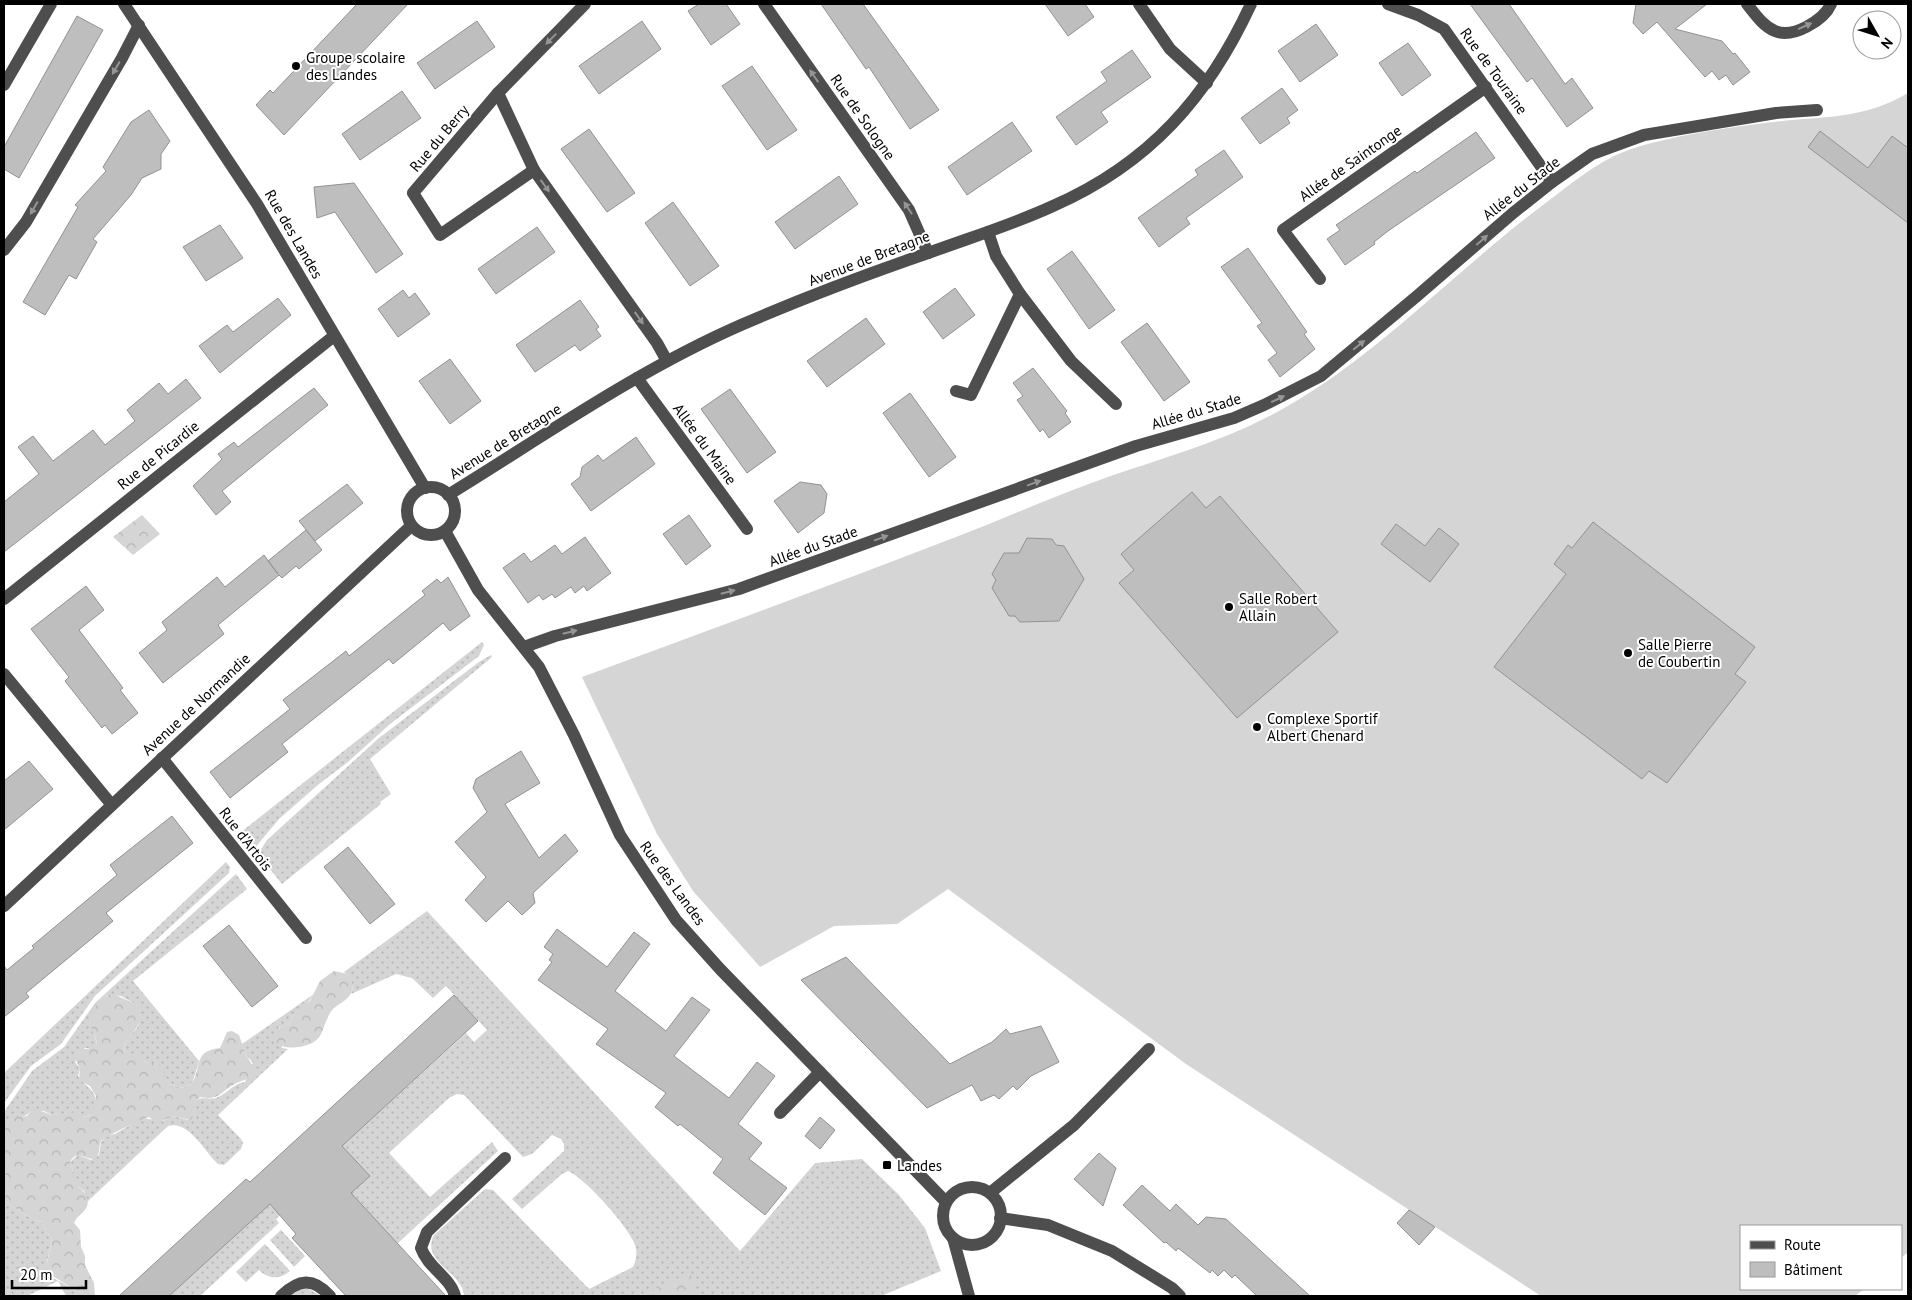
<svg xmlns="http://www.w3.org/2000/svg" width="1912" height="1300" font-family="'PT Sans',sans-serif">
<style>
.grass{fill:url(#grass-dots)}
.forest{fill:url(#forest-crowns)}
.pitch{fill:#d5d5d5}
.building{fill:#bebebe;stroke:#929292}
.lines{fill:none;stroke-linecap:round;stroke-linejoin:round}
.minor{stroke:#4e4e4e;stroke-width:12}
.oneway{fill:#959595}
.poi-dot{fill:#000;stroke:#fff;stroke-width:2}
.labels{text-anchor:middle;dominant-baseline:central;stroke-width:4;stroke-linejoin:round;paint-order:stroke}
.poi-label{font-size:15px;fill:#000;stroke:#fff;text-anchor:start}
.street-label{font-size:15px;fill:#000;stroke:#fff}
</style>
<defs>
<pattern id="grass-dots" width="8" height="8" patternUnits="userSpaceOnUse" patternTransform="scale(1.25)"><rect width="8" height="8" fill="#d5d5d5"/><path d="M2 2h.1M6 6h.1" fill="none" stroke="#b5b5b5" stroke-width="1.8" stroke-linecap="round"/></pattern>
<pattern id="forest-crowns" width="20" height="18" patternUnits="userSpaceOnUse" patternTransform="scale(1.25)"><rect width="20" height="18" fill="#d5d5d5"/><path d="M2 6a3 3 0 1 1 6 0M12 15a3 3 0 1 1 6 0" fill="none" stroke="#b5b5b5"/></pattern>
</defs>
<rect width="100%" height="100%" fill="#fff"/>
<g class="grass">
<path d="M482,642L484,645L479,656L390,724L348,762L319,784L279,819L254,849L241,832Z"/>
<path d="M491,655L492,657L370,759L391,794L380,802L381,804L282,884L258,854L267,840L379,738L479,662Z"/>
<path d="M226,862L230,867L229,873L95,996L61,1044L31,1066L4,1103V1073Z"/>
<path d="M236,874L247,889L133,981L199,1061L192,1084L183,1088L169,1084L163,1077L162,1070C149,1064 138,1058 125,1051L124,1046C133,1025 144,1034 137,1005L121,996L107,995L100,1000L90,1021L97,1044L92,1048H85L75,1062L80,1069L78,1076C89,1091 103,1092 91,1115L83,1117L70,1113L52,1115L44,1111H31C25,1118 12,1120 4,1123V1112L32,1071L64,1047L95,1003Z"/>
<path d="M427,911L740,1251L815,1163L862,1159L899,1195L925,1228L941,1271L881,1296H464C463,1272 420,1262 434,1235L485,1189L493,1190L589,1289L633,1267C636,1261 637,1254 636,1248C633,1231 584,1177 568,1171L562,1174L522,1209L512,1199L564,1151V1144L561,1139L552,1135L532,1154L523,1157L464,1095L457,1094L449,1098L389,1153L430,1197L492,1142L498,1151L397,1244L351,1193L370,1176L342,1146L466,1033L474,1042L487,1030L446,986L433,998L412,978L396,974L351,994L353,988L348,975L344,972Z"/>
<path d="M314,994L304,1008L293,1016L289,1024L278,1028L282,1048L288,1049L218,1115L241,1139L243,1143L241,1149L224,1165L218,1164C204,1151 189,1120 168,1126L87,1202L84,1191L70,1180L73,1170L70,1162L78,1155L91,1160L99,1155L101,1142L107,1135L115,1134L142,1118L163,1121L174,1116L188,1120L194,1112L196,1100C203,1096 209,1100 216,1098C227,1094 232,1084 245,1082L253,1063L246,1055L242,1044Z"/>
<path d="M4,1200L23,1214L43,1223L52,1241L47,1261L50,1276L85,1296H66L58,1281L27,1296H4Z"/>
<path d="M270,1204L280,1215L276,1219L279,1223L200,1296H169Z"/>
<path d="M281,1230L305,1256L294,1267L270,1240Z"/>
<path d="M265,1244L290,1271C280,1280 268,1279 259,1270L246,1282L236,1272Z"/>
<path d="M307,1288L321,1296H290L300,1289Z"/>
</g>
<g class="forest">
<path d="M142,515L160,534L133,555L113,537Z"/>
<path d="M334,971L348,974C351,980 355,987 351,993C348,1000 340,1003 334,1008C326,1016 325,1027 320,1036C312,1049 281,1052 272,1040C274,1028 279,1028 289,1024L293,1016L310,1001L320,981Z"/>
<path d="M113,994L138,1005C146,1026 131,1030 124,1046L125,1051L140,1056L145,1062L159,1064L169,1084L183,1088L192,1084C202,1066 193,1051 220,1048L227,1032L232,1031L239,1035L246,1055L256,1071C249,1081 243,1079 233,1085C220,1093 217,1101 201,1097L196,1100L194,1116L190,1120L174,1116L157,1123L149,1117C143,1118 103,1138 101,1141C98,1148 101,1153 95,1159C85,1160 77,1149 70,1162L73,1170L71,1180C79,1187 95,1198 84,1211C80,1216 77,1216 74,1223L80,1230L81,1247L85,1256V1265L94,1283L95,1296H84L45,1271L52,1241L43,1223L23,1214L4,1200V1123L12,1118L27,1116L31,1111L38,1110L52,1115L76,1112L83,1117L91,1115L96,1096L90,1086L79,1080L80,1069L74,1056L79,1050L91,1048L97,1044C96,1036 90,1028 90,1020C91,1008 101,995 113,994Z"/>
<path d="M690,1273L699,1296H638Z"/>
</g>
<path class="pitch" d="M1908,93V1252L1901,1258V1226H1741V1289H1864L1855,1296H1541L1186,1064L948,889L897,924L834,926L760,967L693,891L657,834L582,677C707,631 832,585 956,537C1000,520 1043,501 1086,485C1153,460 1224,443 1286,407C1381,353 1459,267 1547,202C1568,186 1590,168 1614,156C1652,138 1730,127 1773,122C1822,116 1863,120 1908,93Z"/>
<g class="building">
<path d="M357,4H408L284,135L256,105L270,90L273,93Z"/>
<path d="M699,4H726L740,24L711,45L688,11Z"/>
<path d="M821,4H863L939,110L910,129L869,67L866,69Z"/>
<path d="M1045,4H1085L1094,17L1068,36Z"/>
<path d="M1470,4H1509L1565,84L1572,78L1593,108L1567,127L1532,78L1527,82Z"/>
<path d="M1636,4H1707L1675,29L1722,41L1733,54L1735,53L1750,72L1733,85L1726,75L1719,80L1712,71L1705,77L1657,22L1643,34L1633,23Z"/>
<path d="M77,16L103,30L19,178L4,169V147Z"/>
<path d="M477,21L495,47L435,89L417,63Z"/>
<path d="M642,21L661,49L599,94L579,66Z"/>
<path d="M1316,24L1338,55L1300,82L1278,51Z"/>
<path d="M1408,43L1431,75L1402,96L1379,63Z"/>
<path d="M1132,50L1151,77L1101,112L1108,122L1076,145L1056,117L1107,81L1101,72Z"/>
<path d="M752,66L797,130L767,150L722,86Z"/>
<path d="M1282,88L1298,110L1287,118L1290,123L1260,144L1241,118Z"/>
<path d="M402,91L421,118L360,160L342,134Z"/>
<path d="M149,110L170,141L161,154V169L142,178L131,195L93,239L97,242L76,279L69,275L45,315L23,302L78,207L75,205L106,171L103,167L131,122Z"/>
<path d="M1012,122L1032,151L967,195L948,167Z"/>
<path d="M589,129L635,193L607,212L561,149Z"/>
<path d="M1820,131L1868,168L1892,136L1908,148V223L1808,147Z"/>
<path d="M1476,132L1495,158L1388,231L1374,242L1375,244L1345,265L1327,239L1340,230L1336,225L1415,171L1417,173Z"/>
<path d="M1224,150L1243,177L1186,218L1190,224L1159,247L1138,218L1198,175L1195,170Z"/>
<path d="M839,176L858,204L795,249L775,222Z"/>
<path d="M354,183L403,254L376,273L335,212L317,218L314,187Z"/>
<path d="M673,202L719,266L690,286L645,223Z"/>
<path d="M220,225L243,258L206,281L183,247Z"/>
<path d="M537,227L555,252L496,294L478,269Z"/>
<path d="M1248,248L1307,332L1304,334L1315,349L1280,377L1268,360L1277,353L1257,326L1262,323L1221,267Z"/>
<path d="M1072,251L1115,310L1089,329L1047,269Z"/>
<path d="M955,288L975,315L943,339L923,312Z"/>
<path d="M403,290L409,298L415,293L430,314L398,337L378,309Z"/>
<path d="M278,298L291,315L220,373L199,346L227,325L233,332Z"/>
<path d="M580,300L599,327L596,329L601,336L580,351L575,345L535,372L516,345Z"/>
<path d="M866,318L885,344L827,387L807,361Z"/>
<path d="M1147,323L1190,382L1164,401L1121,342Z"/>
<path d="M450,359L481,401L450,424L419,381Z"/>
<path d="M1033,368L1067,411L1065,413L1071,422L1049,438L1043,429L1040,432L1017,400L1023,396L1013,383Z"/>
<path d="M186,379L201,398L4,552V502L39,474L18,447L33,436L53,461L93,430L105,445L135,421L127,410L159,383L168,394Z"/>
<path d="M314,388L328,405L222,491L231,502L216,515L193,486L222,459L218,454L234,442L238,447Z"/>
<path d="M730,389L776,452L747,473L701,409Z"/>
<path d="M910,393L956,457L929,477L883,413Z"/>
<path d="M636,437L655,464L591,511L571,484L580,477L582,467L598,455L603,461Z"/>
<path d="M800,482L821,485L827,494L824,513L798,533L774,501Z"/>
<path d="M347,484L363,503L315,541L299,521Z"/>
<path d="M1192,492L1206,508L1220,496L1338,632L1237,718L1119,583L1134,570L1121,554Z"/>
<path d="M689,515L711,546L686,565L663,534Z"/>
<path d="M1593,522L1755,647L1735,674L1746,682L1667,783L1649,771L1642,779L1494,667L1566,574L1554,564L1568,545L1572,548Z"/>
<path d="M1396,524L1425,546L1439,528L1459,544L1430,582L1381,544Z"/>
<path d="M306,530L322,550L299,569L296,566L282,578L279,575L218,625L224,634L163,683L139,653L167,630L162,622L217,577L225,587L264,555L278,574L268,561Z"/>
<path d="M585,537L611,573L587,591L584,586L575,593L571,587L555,598L552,594L543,600L539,595L528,603L503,568L524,553L531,562L555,545L562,554Z"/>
<path d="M1027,538L1052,539L1056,545L1064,546L1084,579L1059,621L1020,622L1015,616H1009L992,588L996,580L992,574L1004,553H1019Z"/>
<path d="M448,577L470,616L450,631L443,623L393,664L389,659L282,744L288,752L230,798L210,772L290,709L283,700L346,651L349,656L425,595L422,591L437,579L441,583Z"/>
<path d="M86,586L104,610L79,630L123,688L120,690L138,713L112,734L105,725L102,728L65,681L69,677L31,629Z"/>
<path d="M521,751L540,783L505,804L539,858L565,834L578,851L533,893L535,903L522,915L508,901L486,922L465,900L486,877L455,842L487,812L473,788L476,779Z"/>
<path d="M29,761L53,789L4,830V781Z"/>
<path d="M172,816L193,843L106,913L113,921L26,993L29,997L4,1017V966L7,970L34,948L32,946L117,875L110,865Z"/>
<path d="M348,847L395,904L370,924L324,867Z"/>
<path d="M229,925L278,986L252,1007L203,946Z"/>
<path d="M557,929L607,967L634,932L650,944L615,991L666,1031L692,997L710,1010L674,1056L729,1098L757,1062L775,1076L738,1124L762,1143L749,1159L787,1188L765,1215L713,1173L723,1159L680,1124L678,1126L655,1107L666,1093L596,1044L608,1029L538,980L552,962L549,960L553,954L544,947Z"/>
<path d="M846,957L950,1064L992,1042L1006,1029L1010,1034L1041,1026L1059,1062L1031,1076L1017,1090L1013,1086L999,1099L994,1095L981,1101L972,1085L927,1108L801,980Z"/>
<path d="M454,995L478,1021L342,1146L370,1176L351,1193L446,1296H346L292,1238L296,1234L270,1204L169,1296H119L246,1179L250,1182Z"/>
<path d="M820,1117L835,1130L820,1149L805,1136Z"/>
<path d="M1099,1153L1116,1168L1103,1206L1074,1179Z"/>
<path d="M1142,1185L1170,1211L1176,1204L1198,1225L1206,1217L1226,1219L1310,1296H1257L1235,1275L1232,1278L1224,1270L1218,1276L1212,1270L1210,1273L1178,1248L1176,1251L1166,1242L1164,1243L1123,1205Z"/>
<path d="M1409,1210L1435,1227L1419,1245L1397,1223Z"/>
</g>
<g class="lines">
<g class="minor">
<path d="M124,4L257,204L425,488"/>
<path d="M585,4L498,93L534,170L657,343L667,361"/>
<path d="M764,4L909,210L928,253"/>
<path d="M1139,4L1170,49L1207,83"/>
<path d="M1388,4L1418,15L1444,29L1552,182"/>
<path d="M1747,4C1755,14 1763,26 1775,31C1793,39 1824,20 1831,4"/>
<path d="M4,85L51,4"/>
<path d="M498,93L413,193L440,235L534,170"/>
<path d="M988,232L996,256L1020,294L1071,361L1116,404"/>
<path d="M4,250L26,222L122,58L139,25"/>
<path d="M1320,279L1283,230L1486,87"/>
<path d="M637,378L747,529"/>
<path d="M956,391L971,395L1020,294"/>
<circle cx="431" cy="511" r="24"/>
<path d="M448,495C544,436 638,370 741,325C803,298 867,274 931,252C972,237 1014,224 1053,206C1149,164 1208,97 1251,4"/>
<path d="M445,531L478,590L539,667L574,735L620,835L676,920L720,969L946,1202"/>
<path d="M4,599L334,336"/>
<path d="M524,647L555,636L739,589L1136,446L1234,418L1264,405L1321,376L1417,296L1513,213L1552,182L1592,154L1644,135L1776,113L1817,110"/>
<path d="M4,674L111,804"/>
<path d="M162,758L306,938"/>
<path d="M4,906L411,526"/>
<path d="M780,1113L820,1072"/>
<circle cx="972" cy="1216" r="29"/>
<path d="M990,1193L1074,1125L1149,1049"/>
<path d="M1000,1218L1048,1225L1112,1251L1172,1288L1180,1296"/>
<path d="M953,1238L969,1296"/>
<path d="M281,1296C299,1279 313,1277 330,1296"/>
<path d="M455,1296C451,1278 428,1268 421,1248L427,1232L505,1158"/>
</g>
</g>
<defs><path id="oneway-solid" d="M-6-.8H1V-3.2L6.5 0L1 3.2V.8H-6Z" transform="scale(1.25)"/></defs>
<g class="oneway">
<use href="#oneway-solid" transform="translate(1805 26) rotate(-24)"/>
<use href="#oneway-solid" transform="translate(551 39) rotate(134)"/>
<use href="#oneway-solid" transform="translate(116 68) rotate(120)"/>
<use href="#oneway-solid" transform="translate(814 76) rotate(-125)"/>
<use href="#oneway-solid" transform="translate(545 186) rotate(54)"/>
<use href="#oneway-solid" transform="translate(34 208) rotate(120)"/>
<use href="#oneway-solid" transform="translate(908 208) rotate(-123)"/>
<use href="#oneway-solid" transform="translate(1482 240) rotate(-41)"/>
<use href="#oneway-solid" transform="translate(639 318) rotate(55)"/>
<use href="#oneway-solid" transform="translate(1359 345) rotate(-39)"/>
<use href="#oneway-solid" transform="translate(1278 399) rotate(-25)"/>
<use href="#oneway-solid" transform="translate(1034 483) rotate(-20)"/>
<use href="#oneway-solid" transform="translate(881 538) rotate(-20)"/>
<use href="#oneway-solid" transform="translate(728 592) rotate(-14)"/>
<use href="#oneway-solid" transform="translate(570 632) rotate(-14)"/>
</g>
<g class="poi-dot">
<circle cx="296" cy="66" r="5"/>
<circle cx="1229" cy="607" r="5"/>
<circle cx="1628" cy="653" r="5"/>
<circle cx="1257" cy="727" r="5"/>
<rect x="882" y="1160" width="10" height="10" rx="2.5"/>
</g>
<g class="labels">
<g class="poi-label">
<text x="306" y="57">Groupe scolaire<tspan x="306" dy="17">des Landes</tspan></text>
<text x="1239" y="598">Salle Robert<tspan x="1239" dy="17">Allain</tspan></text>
<text x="1638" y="644">Salle Pierre<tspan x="1638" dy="17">de Coubertin</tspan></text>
<text x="1267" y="718">Complexe Sportif<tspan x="1267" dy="17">Albert Chenard</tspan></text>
<text x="897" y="1165">Landes</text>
</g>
<g class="street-label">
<text transform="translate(1494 71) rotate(54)">Rue de Touraine</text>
<text transform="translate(863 117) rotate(55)">Rue de Sologne</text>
<text transform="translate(439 138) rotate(-50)">Rue du Berry</text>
<text transform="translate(1350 163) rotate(-35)">Allée de Saintonge</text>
<text transform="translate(1521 188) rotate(-38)">Allée du Stade</text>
<text transform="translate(294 234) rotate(60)">Rue des Landes</text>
<text transform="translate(869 258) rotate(-21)">Avenue de Bretagne</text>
<text transform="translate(1196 411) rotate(-17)">Allée du Stade</text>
<text transform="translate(505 441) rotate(-32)">Avenue de Bretagne</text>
<text transform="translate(705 444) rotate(54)">Allée du Maine</text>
<text transform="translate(158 455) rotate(-39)">Rue de Picardie</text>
<text transform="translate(813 546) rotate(-20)">Allée du Stade</text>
<text transform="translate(196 704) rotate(-43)">Avenue de Normandie</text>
<text transform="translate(246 839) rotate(52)">Rue d'Artois</text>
<text transform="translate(673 883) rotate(54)">Rue des Landes</text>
</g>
</g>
<rect width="1912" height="1300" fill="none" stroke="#000000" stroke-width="10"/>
<rect x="1740" y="1225" width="162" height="65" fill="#ffffff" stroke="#999999"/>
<rect x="1750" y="1241" width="25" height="8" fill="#4e4e4e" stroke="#999999"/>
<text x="1784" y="1250" font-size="15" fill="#000000">Route</text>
<rect x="1750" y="1262" width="25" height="15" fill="#bebebe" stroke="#999999"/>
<text x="1784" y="1275" font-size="15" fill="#000000">Bâtiment</text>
<g transform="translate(1877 35) rotate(129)"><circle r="24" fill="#ffffff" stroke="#999999"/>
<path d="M0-4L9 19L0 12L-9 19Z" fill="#000000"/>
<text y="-8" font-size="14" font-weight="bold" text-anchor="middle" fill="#000000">N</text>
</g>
<path d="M12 1280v8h74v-8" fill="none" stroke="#000000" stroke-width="2.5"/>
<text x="20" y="1280" font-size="15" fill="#000000" stroke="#ffffff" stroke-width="4" paint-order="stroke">20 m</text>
</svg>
